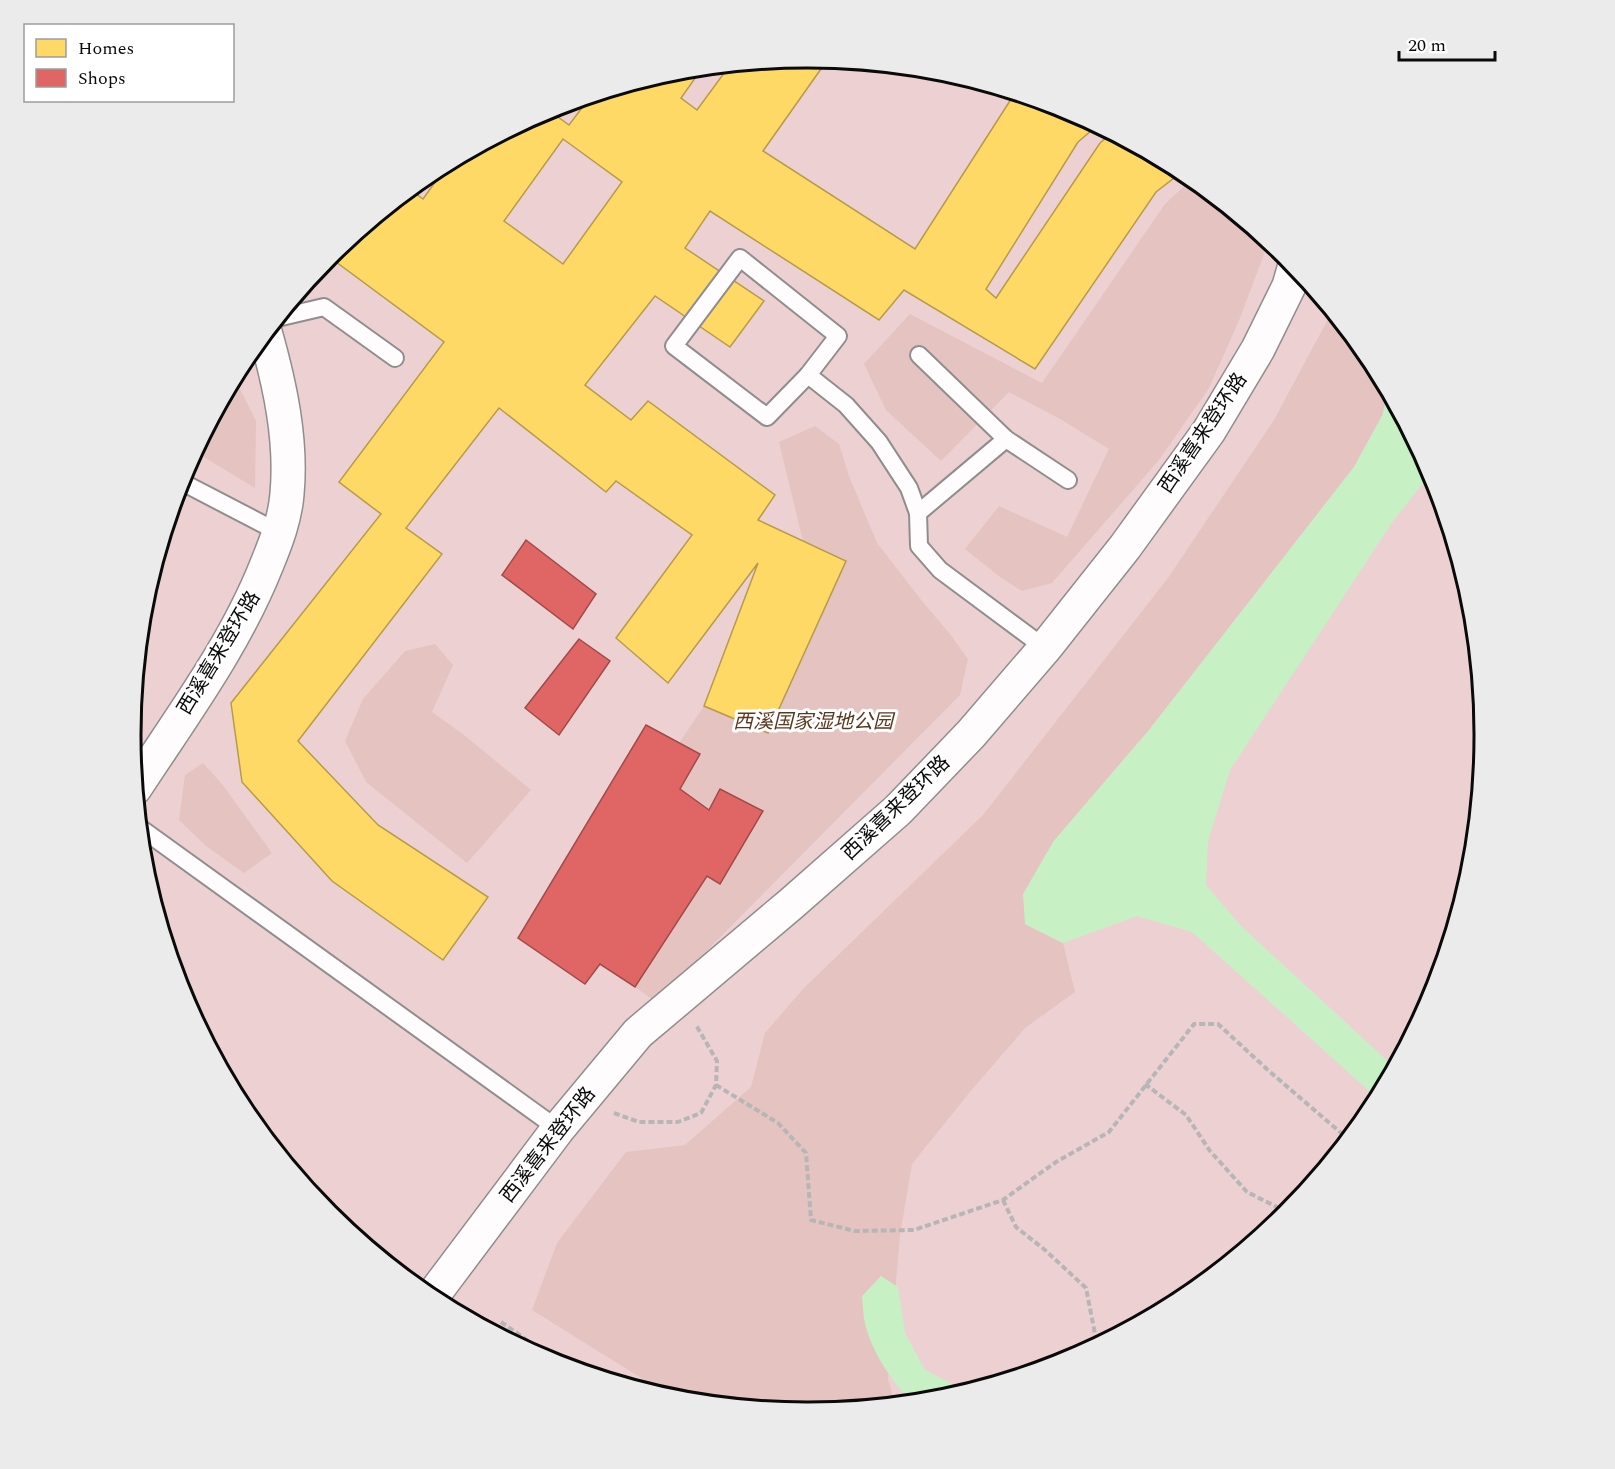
<svg xmlns="http://www.w3.org/2000/svg" width="1615" height="1469" font-family="Spectral,'Noto Sans SC',serif">
<style>
.green{fill:#edd1d2}
.forest{fill:#e4c3c0}
.water{fill:#c7f0c5}
.homes{fill:#ffd966;stroke:#b69b4a;stroke-width:1.5;fill-rule:evenodd}
.shops{fill:#e06666;stroke:#a04a4a;stroke-width:1.5}
.lines{fill:none;stroke-linecap:round;stroke-linejoin:round}
.service-casing{stroke:#918d8f;stroke-width:20}
.minor-casing{stroke:#918d8f;stroke-width:36}
.path{stroke:#b7b5b6;stroke-width:4;stroke-dasharray:6 3;stroke-linecap:butt}
.service{stroke:#fefcfd;stroke-width:16}
.minor{stroke:#fefcfd;stroke-width:33}
.labels{text-anchor:middle;dominant-baseline:central;stroke-width:6;stroke-linejoin:round;paint-order:stroke}
.street-label{font-size:20px;fill:#0a0a0a;stroke:#fff}
.park-label{font-size:20px;font-style:italic;fill:#5c3820;stroke:#fff}
.rim{fill:none;stroke:#0a0a0a;stroke-width:3}
</style>
<rect width="100%" height="100%" fill="#f8eef4"/>
<circle class="green" cx="809" cy="732" r="674"/>
<g class="forest">
<path d="M1193,178L1269,241L1240,318L1209,388L1159,460L1052,583L1022,591L1000,577L965,549L999,506L1067,537L1109,449L1060,419L1009,392L941,461L886,410L864,364L910,314L1042,383L1165,204Z"/>
<path d="M1328,305L1371,358L1387,388L1383,414L1354,467L1149,730L1053,842L1025,924L1063,943L1075,992L1025,1028L969,1093L912,1164L900,1235L888,1379L895,1403L808,1412L675,1399L532,1310L557,1243L626,1152L685,1145L751,1087L765,1033L803,989L983,815L1168,578L1274,420L1327,321Z"/>
<path d="M234,377L256,421L255,488L194,451Z"/>
<path d="M815,426L839,444L849,476L877,543L922,601L950,634L968,659L960,695L656,1002L635,987L707,876L720,884L763,812L709,810L680,789L700,754L679,743L704,706L768,733L846,561L803,541L779,442Z"/>
<path d="M435,644L453,665L432,712L464,735L531,790L467,863L366,782L345,741L363,699L405,651Z"/>
<path d="M203,763L222,784L272,853L244,873L206,846L179,820L185,775Z"/>
</g>
<g class="water">
<path d="M1387,388L1432,472L1393,521L1230,770L1208,841L1206,885L1241,926L1394,1067L1377,1098L1192,932L1137,916L1063,943L1025,924L1023,894L1053,842L1149,730L1354,467L1383,414Z"/>
<path d="M881,1276L898,1287L905,1333L925,1370L964,1390L962,1392L939,1399L912,1402C892,1382 872,1352 865,1324C863,1315 863,1305 862,1296Z"/>
</g>
<path class="homes" d="M808,57L828,59L763,151L915,249L1015,93L1067,109L1098,125L1078,142L986,289L996,298L1100,143L1112,133L1183,171L1156,192L1035,369L904,290L879,320L710,211L685,248L764,301L730,347L655,296L585,385L631,420L648,401L775,495L758,520L846,561L768,733L704,706L758,563L668,683L616,638L692,535L616,481L606,492L499,408L406,528L442,554L298,741L378,825L488,897L443,960L332,881L242,782L231,703L381,514L339,482L444,342L328,256L409,189L423,199L451,160L547,109L569,125L591,96L676,70L703,67L681,98L697,110L730,65ZM563,139L622,182L563,264L504,221Z"/>
<g class="shops">
<path d="M526,540L596,594L573,629L502,575Z"/>
<path d="M579,639L610,661L559,735L525,708Z"/>
<path d="M646,725L700,754L680,789L709,810L720,789L763,811L720,884L707,876L635,987L600,964L585,984L518,938Z"/>
</g>
<g class="lines">
<defs>
<g id="service">
<path d="M740,258L838,336L808,375L767,417L674,346Z"/>
<path d="M277,318L324,307L395,358"/>
<path d="M919,355L1006,439L1068,480"/>
<path d="M808,375L846,405L879,442L909,488L918,513L919,546L940,570L1045,648"/>
<path d="M180,481L280,533"/>
<path d="M918,513L1006,439"/>
<path d="M139,827L558,1129"/>
</g>
<g id="minor">
<path d="M135,788C182,716 235,645 267,564C276,542 285,519 287,494C292,440 280,385 265,332"/>
<path d="M431,1298L558,1129L638,1033L791,904L898,810L971,734L1045,648L1125,547L1209,431L1258,349L1289,286L1295,265"/>
</g>
</defs>
<use href="#service" class="service-casing"/>
<use href="#minor" class="minor-casing"/>
<g class="path">
<path d="M1145,1084L1186,1115L1210,1151L1247,1192L1287,1212"/>
<path d="M716,1085L778,1123L806,1153L811,1220L855,1231L914,1230L1003,1200L1056,1162L1109,1132L1194,1024H1218L1269,1071L1348,1139"/>
<path d="M614,1113L639,1122H678L701,1113L716,1085L717,1061L696,1025"/>
<path d="M1003,1200L1016,1227L1045,1250L1086,1288L1097,1344"/>
<path d="M354,1235L410,1274"/>
<path d="M461,1310L482,1325"/>
<path d="M501,1322L563,1365"/>
</g>
<use href="#service" class="service"/>
<use href="#minor" class="minor"/>
</g>
<g class="labels">
<g class="street-label">
<text transform="translate(1203 433) rotate(-56)">西溪喜来登环路</text>
<text transform="translate(219 653) rotate(-59)">西溪喜来登环路</text>
<text transform="translate(896 808) rotate(-44)">西溪喜来登环路</text>
<text transform="translate(548 1145) rotate(-52)">西溪喜来登环路</text>
</g>
<g class="park-label">
<text x="813" y="722">西溪国家湿地公园</text>
</g>
</g>
<path d="M0 0H1615V1469H0ZM807 68H808A666 666 0 0 1 1474 734V736A666 666 0 0 1 808 1402H807A666 666 0 0 1 141 736V734A666 666 0 0 1 807 68Z" fill="#ebebeb" fill-rule="evenodd"/>
<path class="rim" d="M807 68H808A666 666 0 0 1 1474 734V736A666 666 0 0 1 808 1402H807A666 666 0 0 1 141 736V734A666 666 0 0 1 807 68Z"/>
<rect x="24" y="24" width="210" height="78" fill="#ffffff" stroke="#9d9d9d" stroke-width="1.5"/>
<rect x="36" y="39" width="30" height="18" fill="#ffd966" stroke="#9d9d9d" stroke-width="1.5"/>
<text x="78" y="54" font-size="18" fill="#0a0a0a">Homes</text>
<rect x="36" y="69" width="30" height="18" fill="#e06666" stroke="#9d9d9d" stroke-width="1.5"/>
<text x="78" y="84" font-size="18" fill="#0a0a0a">Shops</text>
<path d="M1399 51v9h96v-9" fill="none" stroke="#0a0a0a" stroke-width="3"/>
<text x="1408" y="51" font-size="18" fill="#0a0a0a" stroke="#ffffff" stroke-width="4.5" paint-order="stroke">20 m</text>
</svg>
